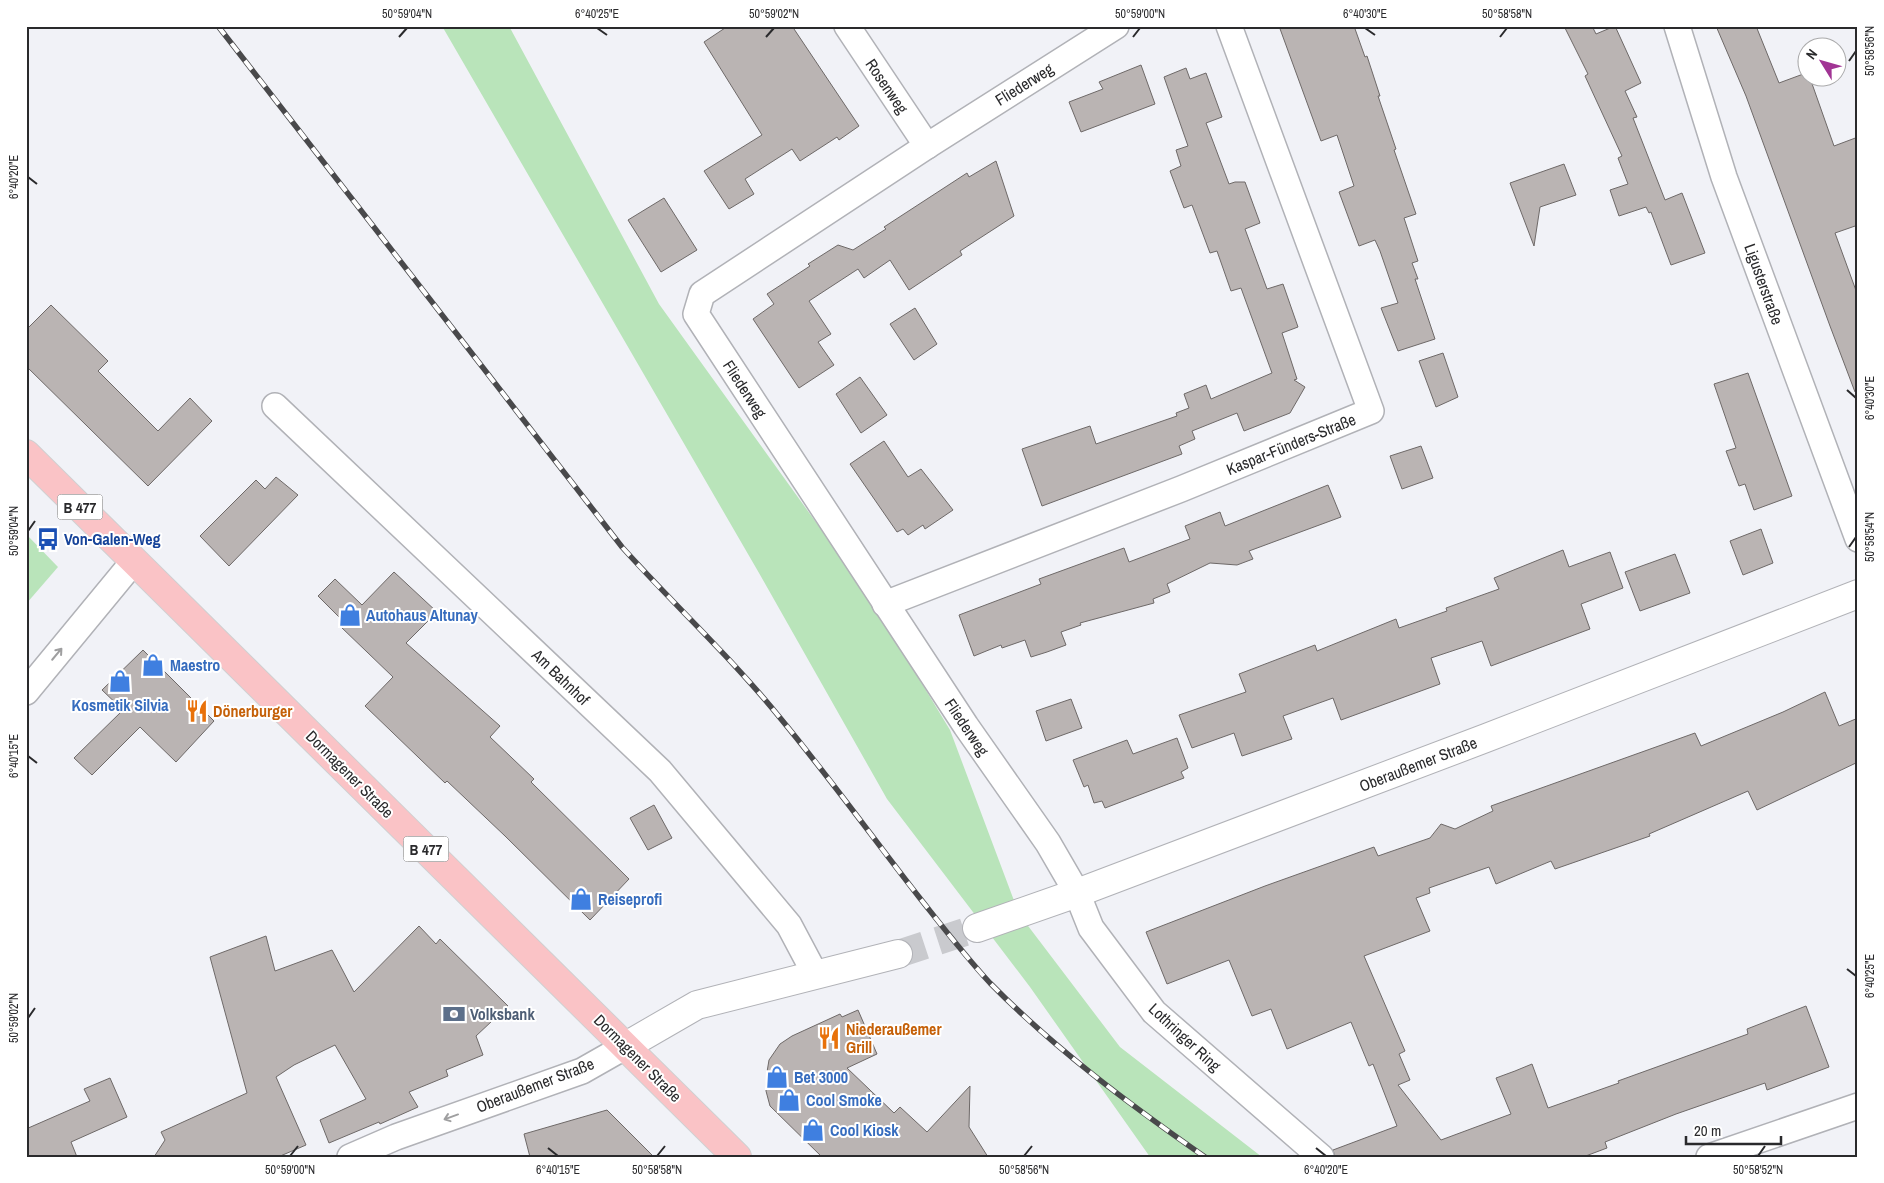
<svg xmlns="http://www.w3.org/2000/svg" width="1884" height="1183" font-family="'Archivo Narrow',sans-serif">
<style>
.green{fill:#b9e4ba}
.building{fill:#bab4b3;stroke:#6e6968}
.lines{fill:none;stroke-linecap:round;stroke-linejoin:round}
.secondary-tunnel{stroke:#c9cace;stroke-width:28;stroke-dasharray:28 14;stroke-linecap:butt}
.street-casing{stroke:#b1b2b7;stroke-width:28}
.secondary-casing{stroke:#b1b2b7;stroke-width:30}
.primary-casing{stroke:#d0d0d1;stroke-width:30}
.street{stroke:#fff;stroke-width:25}
.secondary{stroke:#fff;stroke-width:28}
.primary{stroke:#fac3c6;stroke-width:28}
.rail-casing{stroke:#49494b;stroke-width:5.5}
.rail{stroke:#fff;stroke-width:4;stroke-dasharray:11;stroke-linecap:butt}
.oneway{stroke:#9f9fa0}
.ticks{fill:none;stroke:#2a2a2c;stroke-width:2}
.labels{text-anchor:middle;dominant-baseline:central;stroke-width:4;stroke-linejoin:round;paint-order:stroke}
.shield{fill:#fff;stroke:#6a6a6b;stroke-width:1}
.shield-label{font-size:15px;font-weight:bold;fill:#2a2a2c}
.street-label{font-size:16px;fill:#2a2a2c;stroke:#fff}
.transit-label{font-size:16px;font-weight:bold;fill:#164399;stroke:#fff;text-anchor:start}
.shop-label{font-size:16px;font-weight:bold;fill:#366cbe;stroke:#fff;text-anchor:start}
.food-label{font-size:16px;font-weight:bold;fill:#c56008;stroke:#fff;text-anchor:start}
.service-label{font-size:16px;font-weight:bold;fill:#4e5e75;stroke:#fff;text-anchor:start}
.neatline{fill:none;stroke:#2a2a2c;stroke-width:2}
.ticks-label{font-size:12px;text-anchor:middle;fill:#2a2a2c}
</style>
<rect width="100%" height="100%" fill="#f1f2f7"/>
<g class="green">
<path d="M442,26H509L659,304L869,596L950,730L1019,914L1120,1047L1262,1157H1150L1030,987L887,799L759,573Z"/>
<path d="M26,534L58,567L26,604Z"/>
</g>
<g class="building">
<path d="M728,26H792L859,126L839,140L837,137L800,161L792,149L745,179L754,194L729,209L704,171L762,135L704,42Z"/>
<path d="M1279,26H1354L1365,57L1367,56L1380,96H1378L1396,149L1394,150L1416,214L1404,218L1418,261L1412,263L1418,279H1415L1435,339L1398,351L1381,308L1398,303L1380,251L1375,240L1359,246L1339,192L1354,186L1337,135L1321,141Z"/>
<path d="M1564,26H1592L1596,34L1615,26L1641,83L1625,91L1637,117L1633,118L1665,200L1682,193L1705,253L1671,265L1651,212L1649,213L1646,207L1619,216L1610,190L1628,184L1618,158L1622,156L1585,76L1588,74Z"/>
<path d="M1716,26H1756L1779,83L1806,73V78H1810L1834,146L1858,137V225L1835,233L1858,296V392H1855L1830,326L1746,96Z"/>
<path d="M1141,65L1155,104L1081,132L1069,102L1103,89L1099,82Z"/>
<path d="M1186,68L1190,79L1206,73L1222,117L1206,123L1229,184L1235,182H1245L1260,223L1245,229L1267,289L1283,284L1298,327L1282,333L1297,379L1294,380L1305,387L1290,413L1244,431L1237,413L1192,431L1195,439L1179,446L1182,454L1042,506L1022,449L1090,426L1096,444L1177,416L1176,413L1189,408L1184,394L1206,385L1211,399L1272,373L1241,288L1231,291L1217,251L1210,253L1192,205L1184,208L1170,171L1181,166L1176,150L1188,146L1164,77Z"/>
<path d="M996,161L1014,216L960,251L962,255L909,290L890,260L864,278L858,269L809,301L831,334L818,342L834,365L799,388L753,319L774,304L767,294L810,266L808,264L838,245L853,250L886,229L884,227L967,173L969,177Z"/>
<path d="M1564,164L1576,195L1540,207L1534,246L1510,183Z"/>
<path d="M664,198L697,250L661,272L628,220Z"/>
<path d="M51,305L108,361L98,371L158,431L190,398L212,421L148,486L26,366V330Z"/>
<path d="M915,308L937,344L914,360L890,324Z"/>
<path d="M1443,353L1458,397L1436,407L1419,361Z"/>
<path d="M1748,373L1792,496L1754,510L1745,484L1739,486L1726,451L1736,448L1714,384Z"/>
<path d="M860,377L887,415L861,433L836,394Z"/>
<path d="M884,441L908,477L921,469L953,510L925,529L923,525L908,535L903,529L897,532L850,464Z"/>
<path d="M1421,446L1433,478L1402,489L1390,456Z"/>
<path d="M276,477L298,495L229,566L200,536L256,480L265,489Z"/>
<path d="M1328,485L1341,517L1249,551L1253,559L1237,565L1210,563L1167,584L1170,592L1153,599L1154,603L1080,623L1081,625L1061,632L1066,645L1047,652L1031,657L1025,640L1002,648L1001,645L974,656L959,615L1041,584L1039,579L1124,548L1129,562L1190,539L1185,526L1220,512L1225,526Z"/>
<path d="M1761,529L1773,563L1743,575L1730,541Z"/>
<path d="M1563,550L1569,567L1610,552L1623,588L1581,604L1590,629L1491,666L1482,641L1431,658L1440,684L1341,720L1333,698L1283,716L1292,739L1242,756L1234,733L1192,748L1179,715L1246,692L1239,674L1315,645L1317,651L1396,619L1399,628L1447,611L1446,608L1499,589L1494,578Z"/>
<path d="M1675,554L1690,593L1640,611L1625,572Z"/>
<path d="M394,572L437,612L406,643L500,726L490,737L534,779L531,782L629,879L590,920L505,836L447,781L445,783L365,706L393,677L341,627L345,623L318,596L335,579L362,605Z"/>
<path d="M143,650L214,721L176,762L140,727L92,775L74,758L123,710L102,690Z"/>
<path d="M1825,692L1839,726L1858,718V762L1757,810L1748,791L1649,834L1650,836L1555,869L1551,861L1496,884L1489,867L1429,888L1430,893L1416,898L1430,931L1364,956L1405,1051L1399,1054L1410,1080L1398,1085L1441,1140L1511,1114L1496,1078L1515,1071L1532,1064L1548,1108L1619,1083L1618,1081L1748,1034L1747,1029L1806,1006L1829,1067L1767,1090L1765,1083L1676,1114L1605,1142L1607,1148L1583,1157H1335L1333,1150L1397,1126L1373,1064L1369,1066L1351,1022L1287,1049L1271,1009L1252,1016L1229,960L1167,984L1146,932L1265,886L1374,847L1378,856L1430,838L1441,824L1455,829L1493,811L1491,806L1695,733L1701,746L1783,712Z"/>
<path d="M1071,699L1082,728L1046,741L1036,711Z"/>
<path d="M1177,738L1188,768L1181,772L1184,778L1105,808L1102,801L1094,803L1088,785L1084,787L1073,760L1127,740L1133,754Z"/>
<path d="M654,805L672,838L648,850L630,818Z"/>
<path d="M419,926L436,944L440,939L508,1006L476,1036L483,1055L446,1070L448,1076L409,1092L418,1107L380,1124L379,1122L329,1143L320,1120L366,1099L335,1045L294,1065L276,1077L306,1145L278,1157H154L165,1140L161,1132L247,1093L210,957L266,936L275,971L332,950L354,992Z"/>
<path d="M858,1010L877,1054L847,1068L894,1113L900,1107L927,1132L970,1086L969,1127L988,1157H822L770,1106L766,1091L767,1072L769,1060L780,1044L792,1036L840,1014L842,1017Z"/>
<path d="M110,1078L127,1117L71,1142L77,1157H26V1129L90,1101L84,1089Z"/>
<path d="M607,1110L654,1157H530L524,1134Z"/>
</g>
<g class="lines">
<path class="secondary-tunnel" d="M898,954L977,928"/>
<defs>
<g id="street">
<path d="M847,26L927,146"/>
<path d="M1116,26L927,146L702,294L696,314L966,726L1048,843L1077,893L1091,928L1154,1012L1321,1157"/>
<path d="M1677,26L1724,177L1858,539"/>
<path d="M275,406L660,771L789,925L815,974"/>
<path d="M885,604L1181,489L1371,411L1229,26"/>
<path d="M26,692L134,561"/>
<path d="M350,1157L396,1137L582,1071L626,1046"/>
<path d="M1709,1157L1858,1106"/>
</g>
<g id="secondary">
<path d="M977,928L1077,893L1486,738L1858,594"/>
<path d="M626,1046L697,1005L898,954"/>
</g>
<path id="primary" d="M26,454L737,1157"/>
</defs>
<use href="#street" class="street-casing"/>
<use href="#secondary" class="secondary-casing"/>
<use href="#primary" class="primary-casing"/>
<use href="#street" class="street"/>
<use href="#secondary" class="secondary"/>
<use href="#primary" class="primary"/>
<defs>
<path id="rail" d="M218,26L622,547C674,605 732,658 781,719C829,777 873,838 919,897C942,926 965,956 990,983C1055,1049 1129,1104 1205,1157"/>
</defs>
<use href="#rail" class="rail-casing"/>
<use href="#rail" class="rail"/>
</g>
<defs><path id="oneway-shaft" d="M-6 0H5M1.5-3L5.5 0L1.5 3" fill="none" stroke-width="1.6" stroke-linecap="round" stroke-linejoin="round" transform="scale(1.25)"/></defs>
<g class="oneway">
<use href="#oneway-shaft" transform="translate(57 654) rotate(-50)"/>
<use href="#oneway-shaft" transform="translate(451 1117) rotate(160)"/>
</g>
<path class="ticks" d="M597,28L607,35M1365,28L1375,35M399,37L407,28M766,37L774,28M1133,37L1140,28M1500,37L1507,28M1849,61L1856,51M28,177L37,184M1847,390L1856,398M28,531L35,521M1849,547L1856,537M28,756L37,763M1847,969L1856,976M28,1018L35,1008M548,1148L558,1156M1316,1148L1326,1156M290,1156L298,1146M657,1156L665,1146M1024,1156L1032,1146M1758,1156L1765,1146"/>
<defs>
<symbol id="bus-bare" viewBox="-9 -9 18 18"><path d="M-5-6H5V4H4V6H2V4H-2V6H-4V4H-5ZM-3.5-4V0h7V-4ZM-3.5 1.2v1.5H-2V1.2ZM2 1.2v1.5H3.5V1.2Z" fill="#1a4fb4" stroke="#fff" stroke-width="2.5" paint-order="stroke"/></symbol>
<symbol id="shop-bare" viewBox="-9 -9 18 18"><path d="M-5-2.5h2.3a2.7 3.5 0 0 1 5.4 0H5L5.5 6h-11ZM-1.5-2.5h3a1.5 2.3 0 0 0-3 0Z" fill="#3f7fe0" stroke="#fff" stroke-width="2.5" paint-order="stroke"/></symbol>
<symbol id="restaurant-bare" viewBox="-9 -9 18 18"><path d="M-5-6h1v4h1v-4h1v4h1v-4h1v5L-1.5 .5V6h-2V.5L-5-1ZM5-6V6H3V1.5H1.5Q1.5-4 5-6Z" fill="#e8710a" stroke="#fff" stroke-width="2.5" paint-order="stroke"/></symbol>
<symbol id="bank-bare" viewBox="-9 -9 18 18"><path d="M-6-4H6V4H-6ZM0-2.3a2.3 2.3 0 1 0 0 4.6a2.3 2.3 0 1 0 0-4.6Z" fill="#5c6f8a" stroke="#fff" stroke-width="2.5" paint-order="stroke"/></symbol>
</defs>
<g fill-rule="evenodd">
<use href="#bus-bare" x="32" y="523" width="32" height="32"/>
<use href="#shop-bare" x="334" y="599" width="32" height="32"/>
<use href="#shop-bare" x="137" y="649" width="32" height="32"/>
<use href="#shop-bare" x="104" y="665" width="32" height="32"/>
<use href="#restaurant-bare" x="181" y="695" width="32" height="32"/>
<use href="#shop-bare" x="565" y="883" width="32" height="32"/>
<use href="#bank-bare" x="438" y="998" width="32" height="32"/>
<use href="#restaurant-bare" x="813" y="1022" width="32" height="32"/>
<use href="#shop-bare" x="761" y="1061" width="32" height="32"/>
<use href="#shop-bare" x="773" y="1084" width="32" height="32"/>
<use href="#shop-bare" x="797" y="1114" width="32" height="32"/>
</g>
<g class="labels">
<g class="shield">
<rect x="57.5" y="494.5" width="45" height="25" rx="4"/>
<rect x="403.5" y="836.5" width="45" height="25" rx="4"/>
</g>
<g class="shield-label">
<text x="80" y="507">B 477</text>
<text x="426" y="849">B 477</text>
</g>
<g class="street-label">
<text transform="translate(1024 84) rotate(-32)">Fliederweg</text>
<text transform="translate(887 86) rotate(56)">Rosenweg</text>
<text transform="translate(1764 284) rotate(70)">Ligusterstraße</text>
<text transform="translate(745 389) rotate(57)">Fliederweg</text>
<text transform="translate(1291 444) rotate(-22)">Kaspar-Fünders-Straße</text>
<text transform="translate(561 677) rotate(44)">Am Bahnhof</text>
<text transform="translate(967 727) rotate(56)">Fliederweg</text>
<text transform="translate(1418 764) rotate(-21)">Oberaußemer Straße</text>
<text transform="translate(350 774) rotate(45)">Dormagener Straße</text>
<text transform="translate(1185 1037) rotate(43)">Lothringer Ring</text>
<text transform="translate(638 1058) rotate(45)">Dormagener Straße</text>
<text transform="translate(535 1085) rotate(-21)">Oberaußemer Straße</text>
</g>
<g class="transit-label">
<text x="64" y="539">Von-Galen-Weg</text>
</g>
<g class="shop-label">
<text x="366" y="615">Autohaus Altunay</text>
<text x="170" y="665">Maestro</text>
<text x="120" y="705" text-anchor="middle">Kosmetik Silvia</text>
<text x="598" y="899">Reiseprofi</text>
<text x="794" y="1077">Bet 3000</text>
<text x="806" y="1100">Cool Smoke</text>
<text x="830" y="1130">Cool Kiosk</text>
</g>
<g class="food-label">
<text x="213" y="711">Dönerburger</text>
<text x="846" y="1029">Niederaußemer<tspan x="846" dy="18">Grill</tspan></text>
</g>
<g class="service-label">
<text x="470" y="1014">Volksbank</text>
</g>
</g>
<rect width="1884" height="1183" fill="none" stroke="#ffffff" stroke-width="55"/>
<g transform="translate(1822 62) rotate(307)"><circle r="24" fill="#ffffff" stroke="#aaaaab"/>
<path d="M0-4L9 19L0 12L-9 19Z" fill="#a13494"/>
<text y="-8" font-size="14" font-weight="bold" text-anchor="middle" fill="#2a2a2c">N</text>
</g>
<path d="M1686 1136v8h95v-8" fill="none" stroke="#2a2a2c" stroke-width="2.5"/>
<text x="1694" y="1136" font-size="15" fill="#2a2a2c" stroke="#ffffff" stroke-width="4" paint-order="stroke">20 m</text>
<rect x="28" y="28" width="1828" height="1128" class="neatline"/>
<g class="ticks-label">
<text x="407" y="18">50°59'04"N</text>
<text x="597" y="18">6°40'25"E</text>
<text x="774" y="18">50°59'02"N</text>
<text x="1140" y="18">50°59'00"N</text>
<text x="1365" y="18">6°40'30"E</text>
<text x="1507" y="18">50°58'58"N</text>
<text transform="translate(1870 51) rotate(-90)" y="4">50°58'56"N</text>
<text transform="translate(14 177) rotate(-90)" y="4">6°40'20"E</text>
<text transform="translate(1870 398) rotate(-90)" y="4">6°40'30"E</text>
<text transform="translate(14 531) rotate(-90)" y="4">50°59'04"N</text>
<text transform="translate(1870 537) rotate(-90)" y="4">50°58'54"N</text>
<text transform="translate(14 756) rotate(-90)" y="4">6°40'15"E</text>
<text transform="translate(1870 976) rotate(-90)" y="4">6°40'25"E</text>
<text transform="translate(14 1018) rotate(-90)" y="4">50°59'02"N</text>
<text x="290" y="1174">50°59'00"N</text>
<text x="558" y="1174">6°40'15"E</text>
<text x="657" y="1174">50°58'58"N</text>
<text x="1024" y="1174">50°58'56"N</text>
<text x="1326" y="1174">6°40'20"E</text>
<text x="1758" y="1174">50°58'52"N</text>
</g>
</svg>
